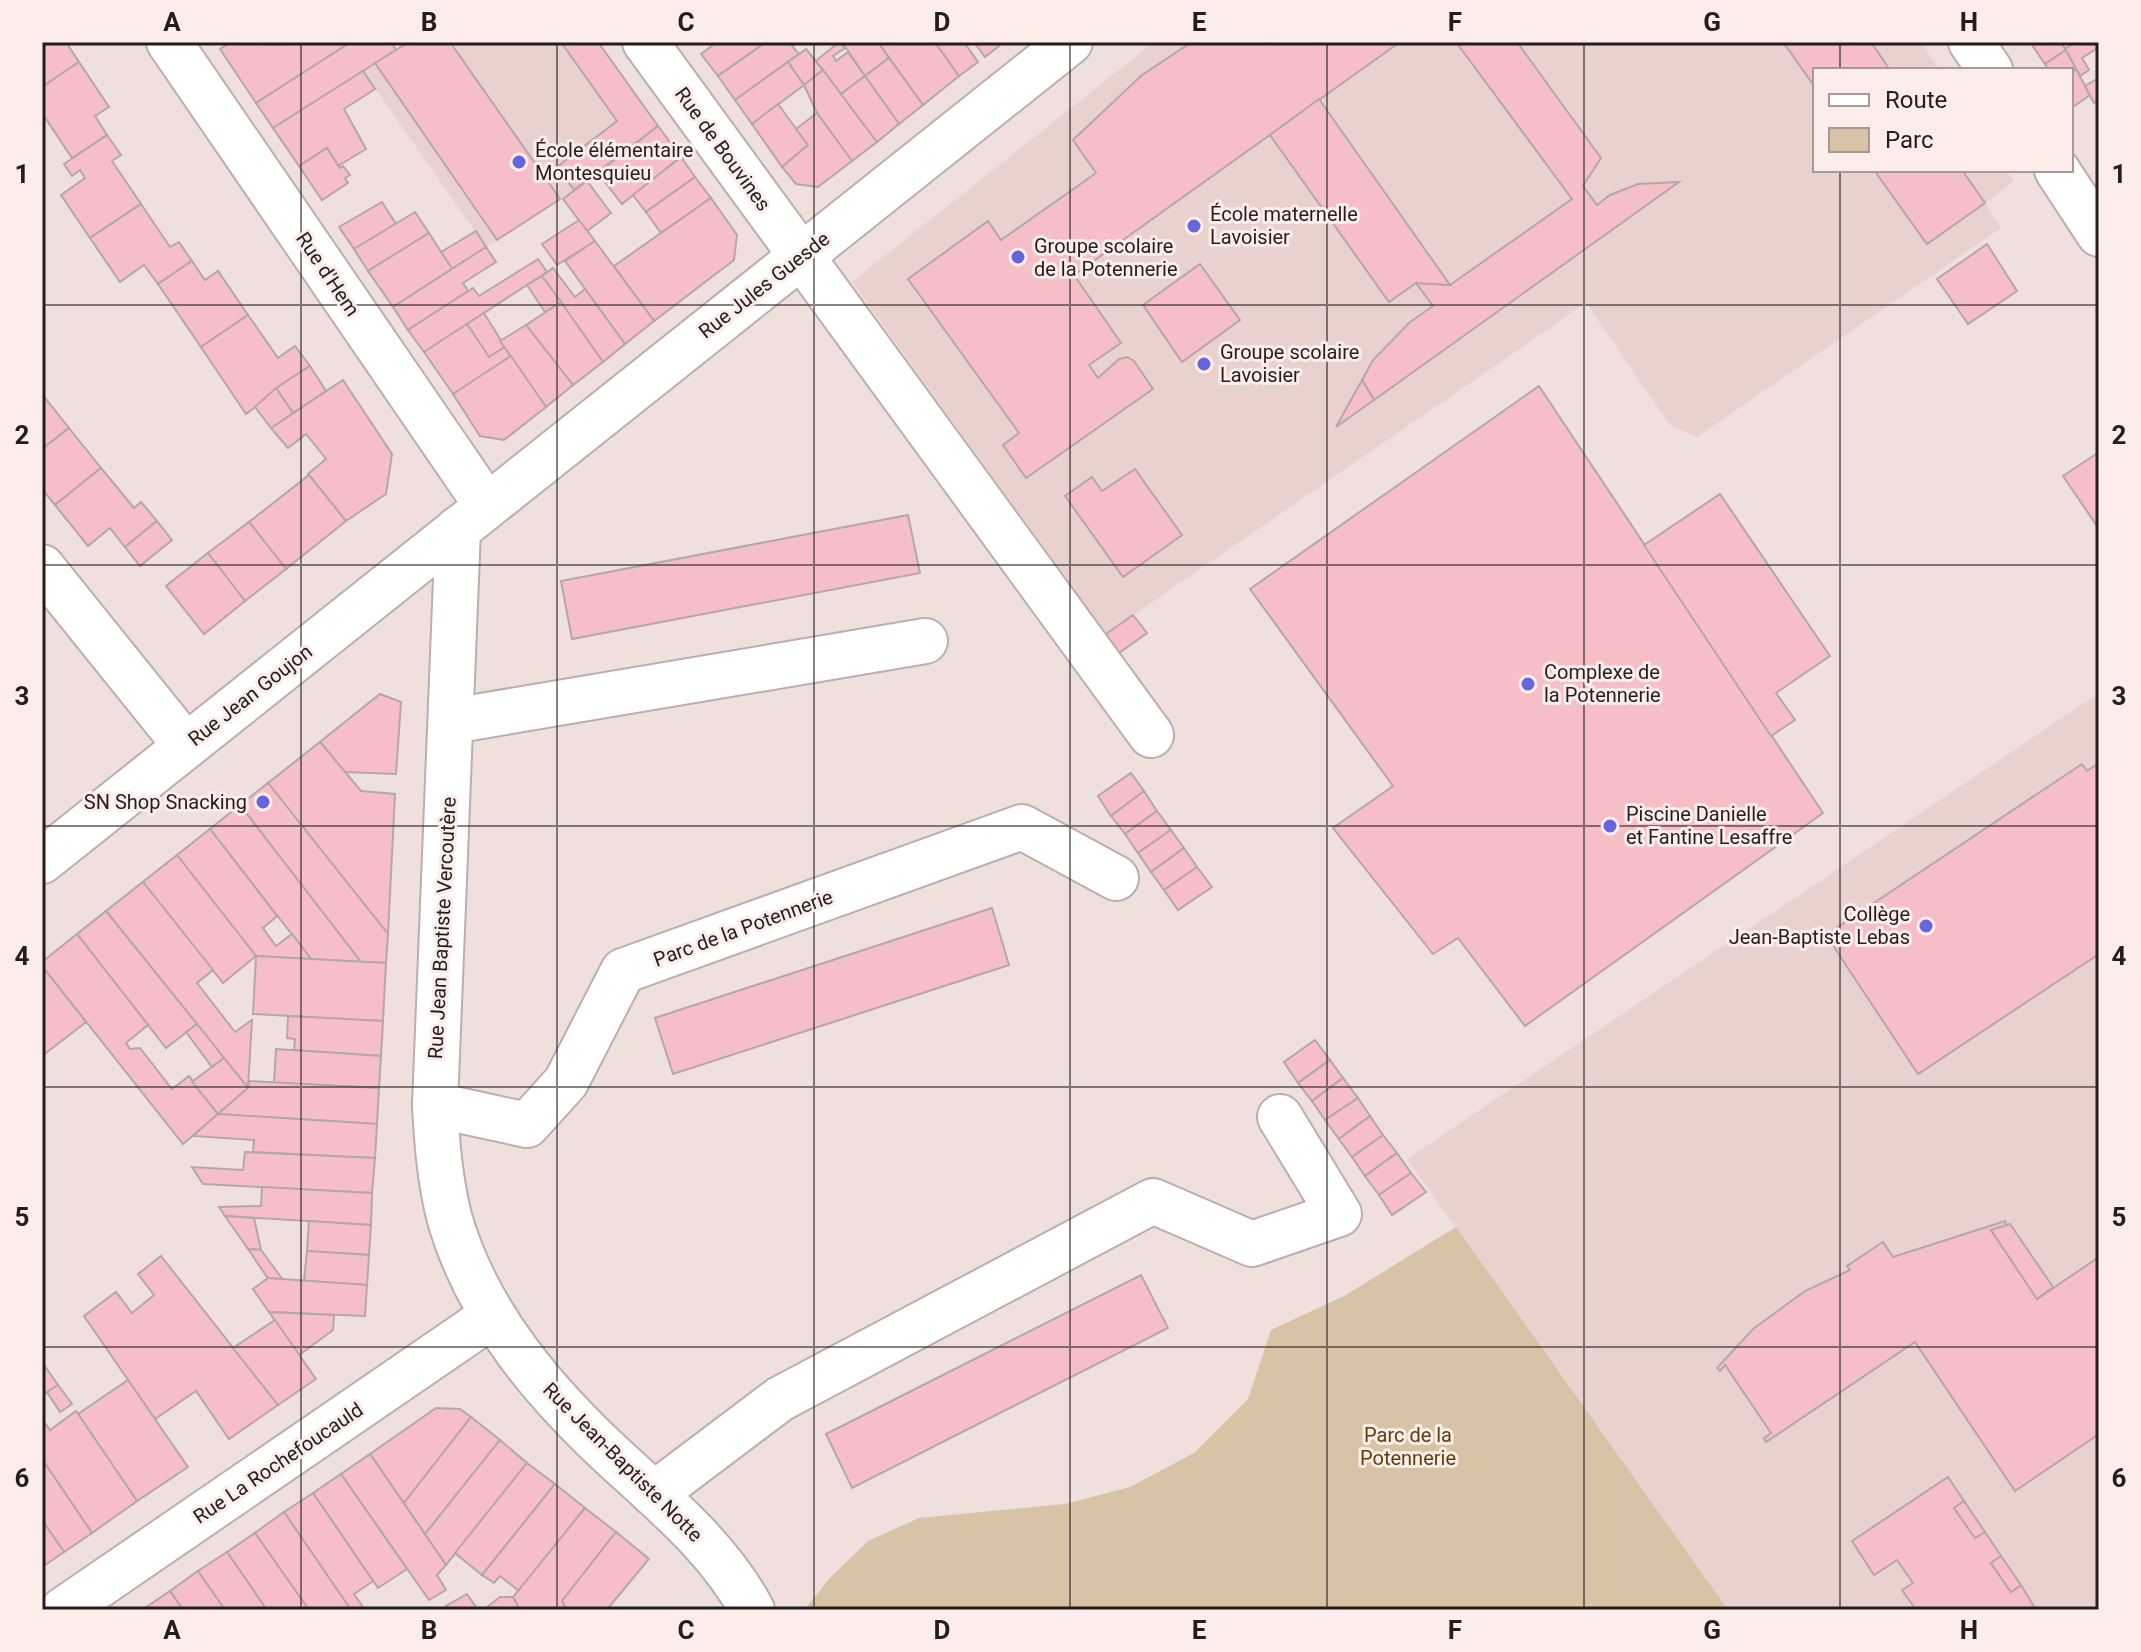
<svg xmlns="http://www.w3.org/2000/svg" width="2141" height="1652" font-family="Roboto,sans-serif">
<style>
.built{fill:#e9d2cd}
.green{fill:#d9c3a6}
.building{fill:#f6bfc7;stroke:#b5a7a9;stroke-width:2}
.lines{fill:none;stroke-linecap:round;stroke-linejoin:round}
.minor-casing{stroke:#bcaeab;stroke-width:48}
.minor{stroke:#fff;stroke-width:44}
.grid{fill:none;stroke:#231e1c;stroke-width:2;stroke-opacity:0.55}
.poi-dot{fill:#6764dd;stroke:#fcedea;stroke-width:3}
.labels{text-anchor:middle;dominant-baseline:central;stroke-width:6;stroke-linejoin:round;paint-order:stroke}
.street-label{font-size:20px;fill:#231e1c;stroke:#fcedea}
.poi-label{font-size:20px;fill:#231e1c;stroke:#fcedea;text-anchor:start}
.park-label{font-size:20px;fill:#5d400e;stroke:#fcedea}
.neatline{fill:none;stroke:#231e1c;stroke-width:3}
.grid-label{font-size:26px;text-anchor:middle;font-weight:bold;fill:#231e1c}
</style>
<rect width="100%" height="100%" fill="#efe0dd"/>
<g class="built">
<path d="M409,42H598L658,126L563,199L486,247L363,71Z"/>
<path d="M1154,42H1921L1939,70H1815V170H2006L2014,181L1985,203L2001,228L1697,437L1670,425L1586,303L1106,634L852,282Z"/>
<path d="M2099,693V1610H1727L1407,1159Z"/>
</g>
<path class="green" d="M1456,1227L1728,1610H804L830,1578L868,1541L919,1518L1065,1504L1130,1487L1194,1453L1248,1399L1271,1330L1344,1296Z"/>
<g class="building">
<path d="M42,42H66L79,62L42,87Z"/>
<path d="M231,42L273,45L351,42L256,103L220,49Z"/>
<path d="M351,42H391L396,50L273,128L256,103Z"/>
<path d="M409,42H450L560,199L497,240L375,63Z"/>
<path d="M561,42H598L658,126L574,190L557,167L617,121Z"/>
<path d="M717,42H766L718,76L701,54Z"/>
<path d="M766,42H798L792,46L799,54L735,100L718,76Z"/>
<path d="M839,42L845,48L833,56L836,61L848,52L865,76L841,94L816,61Z"/>
<path d="M842,42H878L889,58L865,76Z"/>
<path d="M878,42H935L959,76L923,105Z"/>
<path d="M935,42H964L978,62L959,76Z"/>
<path d="M974,42H1004L985,57Z"/>
<path d="M1192,42H1273L1275,45L1279,42H1400L1074,275L1121,343L1089,365L1098,378L1119,359L1127,357L1134,361L1153,389L1026,478L1003,445L1019,433L908,279L988,221L1001,240L1096,173L1073,140L1142,75Z"/>
<path d="M1456,42H1517L1601,158L1583,186L1597,205L1610,195L1638,184L1679,182L1374,400L1362,380L1373,360L1410,322L1433,306L1416,283L1450,285L1572,199Z"/>
<path d="M1783,42H1871L1890,70H1815V87Z"/>
<path d="M2030,42H2061L2066,50L2045,64Z"/>
<path d="M2099,42V47L2082,58L2089,70L2080,76L2065,49L2075,42Z"/>
<path d="M806,49L823,70L804,85L788,62Z"/>
<path d="M2066,50L2076,69L2071,73L2049,70L2045,64Z"/>
<path d="M889,58L923,105L899,124L865,76Z"/>
<path d="M79,62L109,107L95,116L107,135L72,158L42,113V87Z"/>
<path d="M788,62L804,85L752,124L735,100Z"/>
<path d="M2076,69L2090,95L2073,107L2071,73Z"/>
<path d="M823,70L877,142L852,161L817,113L804,85Z"/>
<path d="M363,71L375,89L344,109L366,149L338,166L327,148L299,166L273,128Z"/>
<path d="M865,76L899,124L877,142L841,94Z"/>
<path d="M2095,80L2099,81V100L2094,103L2085,86Z"/>
<path d="M1319,99L1450,285L1416,283L1389,302L1270,135Z"/>
<path d="M778,104L808,145L782,167L752,124Z"/>
<path d="M817,113L852,161L818,187L796,184L782,167L808,145L796,129Z"/>
<path d="M658,126L681,157L622,204L598,173Z"/>
<path d="M107,135L121,155L112,161L141,204L90,238L61,195L85,178L80,170L72,176L64,164Z"/>
<path d="M327,148L340,168L343,166L350,175L345,178L348,183L322,200L299,166Z"/>
<path d="M681,157L695,177L646,212L633,195Z"/>
<path d="M1874,170H1962L1985,203L1927,244Z"/>
<path d="M695,177L711,198L661,233L646,212Z"/>
<path d="M587,181L611,213L587,231L563,199Z"/>
<path d="M711,198L737,235L734,260L654,321L614,266Z"/>
<path d="M382,202L396,224L354,249L339,227Z"/>
<path d="M141,204L170,247L179,242L192,261L158,284L144,265L120,282L90,238Z"/>
<path d="M415,212L429,233L368,271L354,249Z"/>
<path d="M579,220L595,241L557,265L542,244Z"/>
<path d="M476,231L486,247L452,269L441,252Z"/>
<path d="M429,233L452,269L393,307L368,271Z"/>
<path d="M595,241L654,321L625,344L565,261Z"/>
<path d="M1987,244L2017,291L1968,324L1937,279Z"/>
<path d="M486,247L496,262L463,283L468,291L408,330L393,307Z"/>
<path d="M538,259L547,272L424,352L408,330L473,288L479,296Z"/>
<path d="M192,261L205,280L218,271L248,315L201,347L158,284Z"/>
<path d="M1200,264L1240,320L1182,362L1143,305Z"/>
<path d="M553,268L575,297L585,289L625,344L603,362L542,276Z"/>
<path d="M542,276L561,302L545,312L527,285Z"/>
<path d="M561,302L603,362L573,385L526,325Z"/>
<path d="M484,313L505,347L489,357L467,324Z"/>
<path d="M248,315L278,358L295,346L310,366L246,414L201,347Z"/>
<path d="M467,324L489,357L505,347L511,356L453,394L424,352Z"/>
<path d="M526,325L573,385L546,407L500,341Z"/>
<path d="M511,356L546,407L504,440L480,436L453,394Z"/>
<path d="M310,366L326,391L293,413L276,388Z"/>
<path d="M343,380L392,454L386,494L346,521L308,474L326,459L306,434L288,448L271,428Z"/>
<path d="M1362,380L1374,400L1336,427Z"/>
<path d="M1539,386L1823,813L1525,1026L1458,938L1433,954L1333,828L1393,786L1250,589Z"/>
<path d="M276,388L293,413L271,428L255,407Z"/>
<path d="M42,394L69,428L42,449Z"/>
<path d="M69,428L101,468L55,505L42,489V449Z"/>
<path d="M2099,452V529L2063,476Z"/>
<path d="M101,468L134,508L141,502L157,521L125,547L110,528L88,546L55,505Z"/>
<path d="M1135,469L1182,535L1123,577L1065,496L1092,477L1102,491Z"/>
<path d="M309,475L346,521L286,569L249,522Z"/>
<path d="M1720,494L1830,656L1776,693L1795,720L1771,736L1644,545Z"/>
<path d="M908,515L920,573L572,639L561,581Z"/>
<path d="M157,521L172,540L140,566L125,547Z"/>
<path d="M249,522L286,569L245,601L208,553Z"/>
<path d="M208,553L245,601L204,634L166,586Z"/>
<path d="M1133,615L1147,633L1119,653L1106,634Z"/>
<path d="M380,694L401,702L396,774L345,772L320,742Z"/>
<path d="M320,742L361,791L395,794L388,934L268,783Z"/>
<path d="M2099,763V954L1918,1074L1826,935L2082,764L2087,771Z"/>
<path d="M1131,773L1144,791L1111,816L1098,796Z"/>
<path d="M268,783L388,934L386,963L361,962L240,805Z"/>
<path d="M1144,791L1157,811L1125,834L1111,816Z"/>
<path d="M240,805L361,962L311,959L210,829Z"/>
<path d="M1157,811L1171,830L1138,853L1125,834Z"/>
<path d="M210,829L277,916L263,928L276,946L292,934L311,959L256,956L177,855Z"/>
<path d="M1171,830L1184,848L1151,872L1138,853Z"/>
<path d="M1184,848L1197,867L1164,890L1151,872Z"/>
<path d="M177,855L256,956L223,983L143,882Z"/>
<path d="M1197,867L1212,887L1178,910L1164,890Z"/>
<path d="M143,882L213,970L197,983L235,1032L252,1020L248,1088L106,911Z"/>
<path d="M992,908L1009,965L673,1074L655,1018Z"/>
<path d="M106,911L197,1024L166,1048L77,934Z"/>
<path d="M77,934L148,1025L126,1043L130,1049L140,1048L172,1089L189,1076L218,1114L183,1144L42,966V962Z"/>
<path d="M256,956L386,963L383,1021L253,1014Z"/>
<path d="M42,966L86,1022L42,1056Z"/>
<path d="M288,1016L383,1021L381,1056L294,1050L295,1039L287,1038Z"/>
<path d="M197,1024L224,1058L212,1067L186,1032Z"/>
<path d="M1315,1040L1330,1060L1298,1083L1284,1062Z"/>
<path d="M276,1049L381,1056L379,1088L274,1083Z"/>
<path d="M224,1058L248,1088L218,1114L192,1082Z"/>
<path d="M1330,1060L1343,1078L1312,1101L1298,1083Z"/>
<path d="M1343,1078L1358,1098L1325,1120L1312,1101Z"/>
<path d="M249,1081L379,1088L377,1124L218,1114L248,1088Z"/>
<path d="M1358,1098L1370,1116L1339,1139L1325,1120Z"/>
<path d="M218,1114L377,1124L375,1158L253,1152L254,1140L193,1136Z"/>
<path d="M1370,1116L1383,1135L1352,1157L1339,1139Z"/>
<path d="M1383,1135L1397,1153L1365,1176L1352,1157Z"/>
<path d="M245,1152L375,1158L372,1193L203,1184L192,1167L243,1170Z"/>
<path d="M1397,1153L1411,1173L1379,1195L1365,1176Z"/>
<path d="M1411,1173L1426,1192L1392,1215L1379,1195Z"/>
<path d="M262,1187L372,1193L371,1225L225,1216L219,1207L261,1206Z"/>
<path d="M225,1216L254,1218L261,1250L248,1249Z"/>
<path d="M309,1221L371,1225L369,1255L307,1251Z"/>
<path d="M2005,1221L2006,1226L1991,1230L2037,1299L2099,1257V1434L2015,1491L1915,1342L1766,1442L1764,1438L1771,1433L1725,1365L1720,1371L1717,1368L1753,1329L1805,1291L1850,1270L1847,1266L1883,1242L1893,1257Z"/>
<path d="M2010,1224L2053,1287L2037,1299L1991,1230Z"/>
<path d="M248,1249L261,1250L283,1280H269Z"/>
<path d="M307,1251L369,1255L367,1285L304,1281Z"/>
<path d="M161,1256L278,1405L229,1439L196,1391L155,1419L84,1316L116,1292L132,1313L154,1295L138,1274Z"/>
<path d="M1141,1275L1168,1328L852,1488L826,1434Z"/>
<path d="M268,1278L367,1285L365,1316L269,1312L253,1289Z"/>
<path d="M269,1312L334,1315L333,1330L299,1355Z"/>
<path d="M275,1320L316,1379L278,1405L233,1348Z"/>
<path d="M42,1362L58,1385L42,1396Z"/>
<path d="M128,1380L188,1467L137,1501L78,1414Z"/>
<path d="M58,1385L72,1404L60,1412L47,1392Z"/>
<path d="M436,1408L460,1409L471,1417L404,1503L370,1454Z"/>
<path d="M76,1411L137,1501L92,1533L42,1459V1419L50,1430Z"/>
<path d="M471,1417L500,1440L425,1534L404,1503Z"/>
<path d="M500,1440L527,1463L446,1565L425,1534Z"/>
<path d="M370,1454L446,1565L437,1575L446,1590L429,1600L341,1474Z"/>
<path d="M42,1459L92,1533L64,1552L42,1520Z"/>
<path d="M527,1463L555,1484L482,1575L455,1553Z"/>
<path d="M341,1474L407,1569L378,1588L313,1493Z"/>
<path d="M1948,1477L1964,1501L1954,1508L1975,1538L1985,1532L2001,1556L1991,1563L2011,1592L2021,1585L2036,1610H1916L1902,1590L1913,1583L1897,1560L1874,1575L1852,1541Z"/>
<path d="M555,1484L585,1508L519,1591L500,1576L494,1583L482,1575Z"/>
<path d="M313,1493L373,1581L354,1594L365,1610H351L284,1512Z"/>
<path d="M1964,1501L1985,1532L1975,1538L1954,1508Z"/>
<path d="M585,1508L616,1532L562,1601L567,1610H520L513,1597Z"/>
<path d="M284,1512L351,1610H309L255,1533Z"/>
<path d="M42,1520L64,1552L42,1567Z"/>
<path d="M616,1532L649,1559L609,1607L614,1610H567L562,1601Z"/>
<path d="M255,1533L309,1610H267L227,1552Z"/>
<path d="M227,1552L267,1610H225L198,1571Z"/>
<path d="M2001,1556L2021,1585L2011,1592L1991,1563Z"/>
<path d="M198,1571L225,1610H183L170,1591Z"/>
<path d="M170,1591L183,1610H142Z"/>
<path d="M467,1594L478,1610H448L446,1606Z"/>
<path d="M500,1597H513L520,1610H483Z"/>
</g>
<g class="lines">
<defs>
<g id="minor">
<path d="M169,42L487,506"/>
<path d="M645,42L1151,735"/>
<path d="M1971,42L1990,70"/>
<path d="M2057,170L2099,234"/>
<path d="M458,529L435,1105C437,1144 440,1182 450,1220C478,1316 546,1395 618,1461C667,1506 720,1550 752,1610"/>
<path d="M42,567L186,746"/>
<path d="M452,721L925,641"/>
<path d="M42,861L1070,42"/>
<path d="M435,1105L527,1125L566,1082L623,971L1022,827L1116,878"/>
<path d="M654,1494L780,1399L1153,1201L1252,1244L1339,1214L1280,1117"/>
<path d="M63,1610L492,1316"/>
</g>
</defs>
<use href="#minor" class="minor-casing"/>
<use href="#minor" class="minor"/>
</g>
<path class="grid" d="M301,42V1610M557,42V1610M814,42V1610M1070,42V1610M1327,42V1610M1584,42V1610M1840,42V70M1840,170V1610M42,305H2099M42,565H2099M42,826H2099M42,1087H2099M42,1347H2099"/>
<g class="poi-dot">
<circle cx="519" cy="162" r="8"/>
<circle cx="1194" cy="226" r="8"/>
<circle cx="1018" cy="257" r="8"/>
<circle cx="1204" cy="364" r="8"/>
<circle cx="1528" cy="684" r="8"/>
<circle cx="263" cy="802" r="8"/>
<circle cx="1610" cy="826" r="8"/>
<circle cx="1926" cy="926" r="8"/>
</g>
<g class="labels">
<g class="street-label">
<text transform="translate(723 149) rotate(54)">Rue de Bouvines</text>
<text transform="translate(328 274) rotate(56)">Rue d'Hem</text>
<text transform="translate(764 285) rotate(-38)">Rue Jules Guesde</text>
<text transform="translate(250 695) rotate(-38)">Rue Jean Goujon</text>
<text transform="translate(442 928) rotate(-87)">Rue Jean Baptiste Vercoutère</text>
<text transform="translate(743 928) rotate(-20)">Parc de la Potennerie</text>
<text transform="translate(623 1462) rotate(45)">Rue Jean-Baptiste Notte</text>
<text transform="translate(278 1463) rotate(-34)">Rue La Rochefoucauld</text>
</g>
<g class="poi-label">
<text x="535" y="150">École élémentaire<tspan x="535" dy="23">Montesquieu</tspan></text>
<text x="1210" y="214">École maternelle<tspan x="1210" dy="23">Lavoisier</tspan></text>
<text x="1034" y="246">Groupe scolaire<tspan x="1034" dy="23">de la Potennerie</tspan></text>
<text x="1220" y="352">Groupe scolaire<tspan x="1220" dy="23">Lavoisier</tspan></text>
<text x="1544" y="672">Complexe de<tspan x="1544" dy="23">la Potennerie</tspan></text>
<text x="247" y="802" text-anchor="end">SN Shop Snacking</text>
<text x="1626" y="814">Piscine Danielle<tspan x="1626" dy="23">et Fantine Lesaffre</tspan></text>
<text x="1910" y="914" text-anchor="end">Collège<tspan x="1910" dy="23">Jean-Baptiste Lebas</tspan></text>
</g>
<g class="park-label">
<text x="1408" y="1435">Parc de la<tspan x="1408" dy="23">Potennerie</tspan></text>
</g>
</g>
<rect width="2141" height="1652" fill="none" stroke="#fcedea" stroke-width="88"/>
<rect x="1813" y="68" width="260" height="104" fill="#fcedea" stroke="#a59a98" stroke-width="2"/>
<rect x="1829" y="94" width="40" height="12" fill="#ffffff" stroke="#a59a98" stroke-width="2"/>
<text x="1885" y="108" font-size="24" fill="#231e1c">Route</text>
<rect x="1829" y="128" width="40" height="24" fill="#d9c3a6" stroke="#a59a98" stroke-width="2"/>
<text x="1885" y="148" font-size="24" fill="#231e1c">Parc</text>
<rect x="44" y="44" width="2053" height="1564" class="neatline"/>
<g class="grid-label">
<text x="172" y="31">A</text>
<text x="429" y="31">B</text>
<text x="686" y="31">C</text>
<text x="942" y="31">D</text>
<text x="1199" y="31">E</text>
<text x="1455" y="31">F</text>
<text x="1712" y="31">G</text>
<text x="1969" y="31">H</text>
<text x="22" y="183">1</text>
<text x="2119" y="183">1</text>
<text x="22" y="444">2</text>
<text x="2119" y="444">2</text>
<text x="22" y="705">3</text>
<text x="2119" y="705">3</text>
<text x="22" y="965">4</text>
<text x="2119" y="965">4</text>
<text x="22" y="1226">5</text>
<text x="2119" y="1226">5</text>
<text x="22" y="1487">6</text>
<text x="2119" y="1487">6</text>
<text x="172" y="1639">A</text>
<text x="429" y="1639">B</text>
<text x="686" y="1639">C</text>
<text x="942" y="1639">D</text>
<text x="1199" y="1639">E</text>
<text x="1455" y="1639">F</text>
<text x="1712" y="1639">G</text>
<text x="1969" y="1639">H</text>
</g>
</svg>
